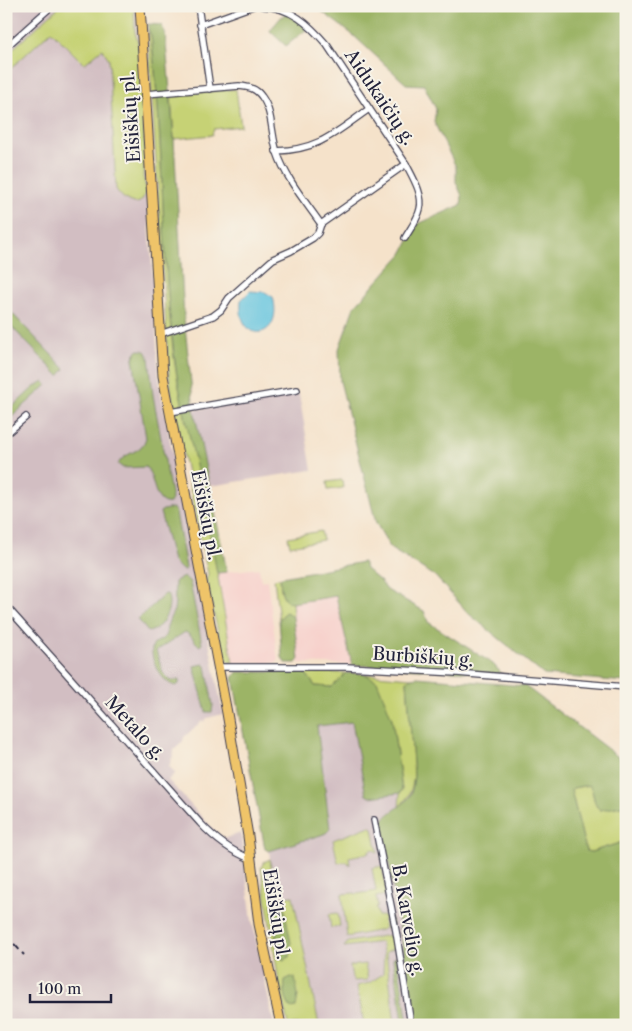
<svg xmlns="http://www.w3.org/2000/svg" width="632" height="1031" font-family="'Libre Caslon Text',serif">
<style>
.built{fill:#f7d0cb}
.industrial{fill:#d2bec2}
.green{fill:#c6d274;stroke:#747a58}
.forest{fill:#9cb466;stroke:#5f6b50}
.water{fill:#5fc2de;stroke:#40728c}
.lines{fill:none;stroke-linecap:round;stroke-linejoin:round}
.minor-casing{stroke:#423f50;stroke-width:8}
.primary-casing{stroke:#423f50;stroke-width:11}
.minor{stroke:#fff;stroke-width:5.5}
.primary{stroke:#efc469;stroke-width:9}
.rail{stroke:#22223b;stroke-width:2;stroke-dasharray:8 4;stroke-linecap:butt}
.labels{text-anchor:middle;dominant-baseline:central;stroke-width:4;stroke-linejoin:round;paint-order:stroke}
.street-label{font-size:18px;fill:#22223b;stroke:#f7f3e8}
</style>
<rect width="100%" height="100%" fill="#f7f3e8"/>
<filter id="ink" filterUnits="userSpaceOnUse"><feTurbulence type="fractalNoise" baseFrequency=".02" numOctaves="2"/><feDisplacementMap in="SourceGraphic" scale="10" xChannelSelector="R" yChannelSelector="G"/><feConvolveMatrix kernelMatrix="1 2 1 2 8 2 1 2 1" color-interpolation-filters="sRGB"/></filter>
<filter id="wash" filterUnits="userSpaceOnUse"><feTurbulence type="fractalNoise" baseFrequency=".0096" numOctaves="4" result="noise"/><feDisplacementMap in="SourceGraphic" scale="20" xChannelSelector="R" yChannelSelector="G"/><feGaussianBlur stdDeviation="1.12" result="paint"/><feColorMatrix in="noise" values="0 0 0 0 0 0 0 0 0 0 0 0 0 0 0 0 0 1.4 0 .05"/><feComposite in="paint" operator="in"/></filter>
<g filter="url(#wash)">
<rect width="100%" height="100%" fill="#f5e2ca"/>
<g class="built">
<path d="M259,568L261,581L267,580L278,661L277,663H233L217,573Z"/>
<path d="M336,596L352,665L299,663L292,603Z"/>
</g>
<g class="industrial">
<path d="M6,6H136L158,367L161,394L223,714L207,718L204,722L203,720L184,737L183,741L174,750V753L169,766L175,773L168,780L222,839L241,833L252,921L274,1025H6Z"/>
<path d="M299,394L312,470L210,486L194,410Z"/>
<path d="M352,722L366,795L370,797L400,793L399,807L388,814L382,822L416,1025H319L293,897L275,898L269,851L321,835L326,833L330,829L317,726Z"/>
</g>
<g class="green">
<path d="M60,6H134L135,32L138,42L146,157L144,174H143C143,181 147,185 145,193C141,212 122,200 116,189L109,59L102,49L84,64L51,31L6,73V55Z"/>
<path d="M148,30L151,35C164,140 161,246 173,351C178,390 188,428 197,466C211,531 221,597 233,663L229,662L224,658L206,580L208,574L174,410L169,375Z"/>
<path d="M236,89L241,126L214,129L212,135L174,139L171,95Z"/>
<path d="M342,480L343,488L328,490L327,482Z"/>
<path d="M321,531L323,540L290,546L288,537Z"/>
<path d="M282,577C278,585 282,601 292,603L293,618L288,613H285L279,620L274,579Z"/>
<path d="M302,672L346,673L332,687L315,686L307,675Z"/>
<path d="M365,674L411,678L407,682L414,776C412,790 409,797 399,807L400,793L402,790L392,719Z"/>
<path d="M589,785C595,792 592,804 600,810L626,805V841L591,852L586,851L571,790L573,788Z"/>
<path d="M370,826L373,828L378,853L373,849L369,851V853L349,857L350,865L347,862L338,863L333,840Z"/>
<path d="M270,859L275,898L272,905L278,955L287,926L284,902L282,897L293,896L319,1025H288L279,983L261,867L264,862Z"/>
<path d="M382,866L387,895L376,897L378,906L376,907L378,916H390L392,926L387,930L386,919L383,920L385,928L382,930L347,937L342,894L355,893L356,894L376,891L372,868Z"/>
<path d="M338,913L340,926L331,928L329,914Z"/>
<path d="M390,935L393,938L395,948L386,952L395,1025H364L357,986L369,983L383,974L384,955L381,942L344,947L348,942Z"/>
<path d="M365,964L368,980L354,981L352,978L350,966Z"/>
</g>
<g class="forest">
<path d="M312,6H626V682L544,675L469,614L435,576L391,549L376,523L340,381L339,349L354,307L402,254L418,224L461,205L462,196L456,182V167L434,122L436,109L424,85L406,84L353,35L316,7Z"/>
<path d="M287,14L296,18L307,29L286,46L270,31L271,29L282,16Z"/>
<path d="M148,24L161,25L165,32L174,139L184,318L194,410L227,572L217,573C210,537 204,501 196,465C188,428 178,391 174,353C160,247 165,141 151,35L148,30Z"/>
<path d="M6,307L65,369L59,376L6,321Z"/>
<path d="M139,350C145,350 147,352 149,357L153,395L172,499L170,503C153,506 155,476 146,467L123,468L118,464C125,451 142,454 146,438L133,359L135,353Z"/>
<path d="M44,381L47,385L6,422V413L33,388Z"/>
<path d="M173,508L176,513L186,568L185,570H182L173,561L160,512L163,510Z"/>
<path d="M363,562L366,569L381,582L387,590L424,611L428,622L493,664L502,674L352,665L336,596L292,603C282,602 281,589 280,580L282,577Z"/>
<path d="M184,577L190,582L202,644L200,646C194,642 193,636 185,632L156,651L163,673L171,681L179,680V684L176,686C163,684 151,662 152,649C153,641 161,642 165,636C167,633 166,628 168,624C169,619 172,615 174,610C176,601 174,591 175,582L177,580Z"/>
<path d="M165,594H167C174,607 162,630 148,632L138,619Z"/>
<path d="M285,612L288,613L293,618L299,659L296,663H285L282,657L279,620Z"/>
<path d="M204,664L206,666L213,705L212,712H206L194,666Z"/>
<path d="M237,672H302L307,675L315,686L332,687L346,673L365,674L377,681L392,719L402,790L400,793L370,797L366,795L352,722L317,726L330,829L326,833L321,835L269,851L265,849L233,678Z"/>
<path d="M417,677L525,686L626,763V805L600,810C592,804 595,792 589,785L573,788L571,790L586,851L591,852L626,841V1025H416L382,821C390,810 406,806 411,793C413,788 413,782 414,776L407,681L411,678Z"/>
<path d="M282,897L291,943L290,957L283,960L279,955L272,905L275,898Z"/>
<path d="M397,955V956L408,1024L403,1021L393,959Z"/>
<path d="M291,977L295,978L298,995L296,1007L291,1008C285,1001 284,989 285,980Z"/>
</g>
<path class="water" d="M250,291L265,292L273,297C285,341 236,346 241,300Z"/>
</g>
<g filter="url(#ink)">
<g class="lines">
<defs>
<g id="minor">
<path d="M198,6L210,89"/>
<path d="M262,6C291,7 309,24 327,45L406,164C412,176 424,195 420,209C418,219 410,229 405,238"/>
<path d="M200,25L253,6"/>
<path d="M6,47L52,6"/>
<path d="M146,94L239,86C249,87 256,88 262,97C273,112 271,135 277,152C286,179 305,201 321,224L406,164"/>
<path d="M276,151C319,150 336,132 369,109"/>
<path d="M160,334L213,316L221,310L229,298L273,259L291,251L313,238L318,233L321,224"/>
<path d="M170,412L297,390"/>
<path d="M6,434L26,417"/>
<path d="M6,606L200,823C215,839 230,851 251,859"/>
<path d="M219,667H347L457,673L626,687"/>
<path d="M374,820L396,931L411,1025"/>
</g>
<path id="primary" d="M140,6L163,376L227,713L248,836L259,924L281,1025"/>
</defs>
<use href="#minor" class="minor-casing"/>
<use href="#primary" class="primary-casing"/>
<use href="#minor" class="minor"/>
<use href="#primary" class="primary"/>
<path class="rail" d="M6,935L24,955"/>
</g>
</g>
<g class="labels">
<g class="street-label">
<text transform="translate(380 97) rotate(56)">Aidukaičių g.</text>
<text transform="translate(131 117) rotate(-94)">Eišiškių pl.</text>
<text transform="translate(206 515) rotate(79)">Eišiškių pl.</text>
<text transform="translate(423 657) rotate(4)">Burbiškių g.</text>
<text transform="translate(135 728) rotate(48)">Metalo g.</text>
<text transform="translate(276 914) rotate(81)">Eišiškių pl.</text>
<text transform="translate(408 920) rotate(80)">B. Karvelio g.</text>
</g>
</g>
<rect width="632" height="1031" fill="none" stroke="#f7f3e8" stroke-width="25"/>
<path d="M30 994v8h81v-8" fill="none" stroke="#22223b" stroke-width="2.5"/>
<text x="38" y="994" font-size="15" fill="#22223b" stroke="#f7f3e8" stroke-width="4" paint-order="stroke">100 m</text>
</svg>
